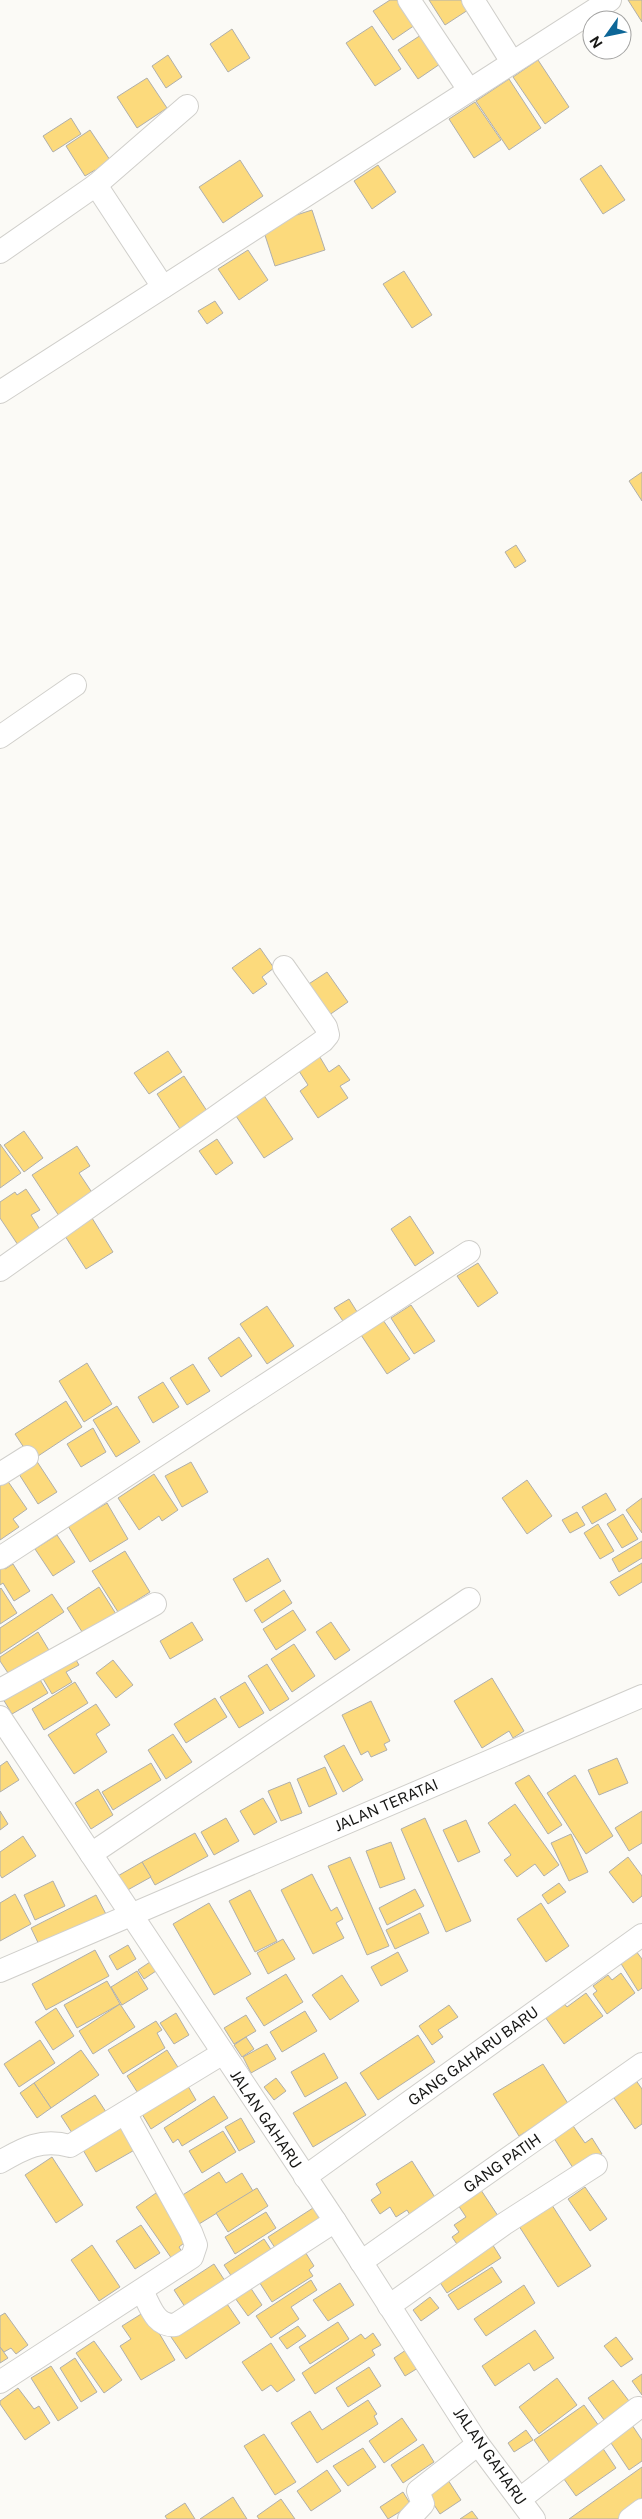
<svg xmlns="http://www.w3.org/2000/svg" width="642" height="2519" font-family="'Public Sans',sans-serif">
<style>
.building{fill:#fcda7c;stroke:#b0afab}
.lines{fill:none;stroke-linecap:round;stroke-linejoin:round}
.street-casing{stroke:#d0cfcb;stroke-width:24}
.street{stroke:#fff;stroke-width:22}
.labels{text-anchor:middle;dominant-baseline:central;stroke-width:4.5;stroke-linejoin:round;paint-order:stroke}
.street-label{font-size:15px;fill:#171715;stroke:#fff}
</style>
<rect width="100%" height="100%" fill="#fbfaf6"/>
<g class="building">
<path d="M390,0H399L415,25L393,40L373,11Z"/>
<path d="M429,0H461L468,10L445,25Z"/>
<path d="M628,0H642V22Z"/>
<path d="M610,9L618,20H596Z"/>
<path d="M372,26L401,69L375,86L346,43Z"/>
<path d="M232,29L250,58L228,72L210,44Z"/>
<path d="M421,35L440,64L418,79L398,50Z"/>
<path d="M168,55L182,77L166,88L152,66Z"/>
<path d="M538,60L569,107L545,124L513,77Z"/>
<path d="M147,78L167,108L137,128L117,97Z"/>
<path d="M509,79L541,128L509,150L476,101Z"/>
<path d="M475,102L501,140L474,158L449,119Z"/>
<path d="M71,118L81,134L53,152L43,136Z"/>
<path d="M90,130L110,160L99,176L95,170L85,176L66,146Z"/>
<path d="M240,160L263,196L223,223L199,187Z"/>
<path d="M378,165L396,192L372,209L354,181Z"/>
<path d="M601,165L625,200L603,214L580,179Z"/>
<path d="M312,210L325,250L275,266L262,226Z"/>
<path d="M248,250L268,280L239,300L218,269Z"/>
<path d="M404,271L432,315L412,328L383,284Z"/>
<path d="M215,301L223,313L207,324L198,311Z"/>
<path d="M642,472V501L629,481Z"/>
<path d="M516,545L526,561L515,568L505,552Z"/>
<path d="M260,948L274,968L262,977L267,984L253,994L232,968Z"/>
<path d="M327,972L348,1002L322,1020L301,989Z"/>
<path d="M168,1051L182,1072L149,1094L134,1073Z"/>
<path d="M318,1054L329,1072L339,1065L350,1080L340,1086L348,1098L318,1118L300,1091L308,1085L297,1068Z"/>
<path d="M184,1076L209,1114L182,1132L157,1094Z"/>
<path d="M263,1094L293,1139L264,1158L234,1113Z"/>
<path d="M24,1131L43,1158L24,1172L4,1145Z"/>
<path d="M217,1139L233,1163L216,1175L199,1151Z"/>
<path d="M0,1144L21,1173L0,1188Z"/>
<path d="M77,1146L90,1166L79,1173L95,1197L61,1219L32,1175Z"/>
<path d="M26,1189L40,1210L31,1215L41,1231L18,1245L0,1218V1202L15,1192L17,1195Z"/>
<path d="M410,1216L434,1253L415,1266L391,1229Z"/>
<path d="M92,1218L113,1252L86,1269L65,1236Z"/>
<path d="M478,1263L498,1293L478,1307L457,1276Z"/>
<path d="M349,1299L359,1315L345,1324L334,1308Z"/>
<path d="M411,1305L435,1341L414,1354L391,1318Z"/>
<path d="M267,1306L294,1346L267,1364L240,1324Z"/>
<path d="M383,1320L410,1359L387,1374L361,1335Z"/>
<path d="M239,1337L252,1356L221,1377L208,1358Z"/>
<path d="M87,1363L112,1404L84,1422L59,1381Z"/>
<path d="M193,1364L210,1391L187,1405L170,1378Z"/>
<path d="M163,1382L179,1407L153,1423L138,1397Z"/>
<path d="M66,1401L82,1427L32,1460L15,1434Z"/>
<path d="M117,1406L140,1442L116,1457L93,1420Z"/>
<path d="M93,1428L106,1452L81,1467L67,1444Z"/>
<path d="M36,1460L57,1492L38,1504L17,1471Z"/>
<path d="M191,1462L208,1492L182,1507L165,1476Z"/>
<path d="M154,1474L178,1510L162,1521L159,1516L139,1530L118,1498Z"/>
<path d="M7,1480L27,1509L13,1519L19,1527L0,1540V1484Z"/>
<path d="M527,1480L552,1516L527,1534L502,1498Z"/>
<path d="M606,1493L616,1510L592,1524L582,1507Z"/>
<path d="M642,1498V1533L626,1510Z"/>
<path d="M107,1503L128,1539L90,1562L68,1526Z"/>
<path d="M577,1512L585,1525L570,1533L562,1520Z"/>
<path d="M623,1514L638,1539L622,1548L607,1524Z"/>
<path d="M598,1524L614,1551L600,1559L584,1533Z"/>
<path d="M57,1535L75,1562L53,1576L35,1549Z"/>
<path d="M642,1541V1558L619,1572L612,1559Z"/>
<path d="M125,1551L150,1592L118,1612L92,1571Z"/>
<path d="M268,1558L281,1581L246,1602L233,1579Z"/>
<path d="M0,1562L5,1569L13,1564L30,1591L14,1601L3,1583L0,1585Z"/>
<path d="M642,1563V1582L619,1596L610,1582Z"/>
<path d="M99,1587L116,1614L84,1635L67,1608Z"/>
<path d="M1,1588L17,1613L0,1624V1589Z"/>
<path d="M284,1590L292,1603L262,1623L254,1610Z"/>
<path d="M52,1594L64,1612L0,1654V1628Z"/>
<path d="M293,1610L306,1630L276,1650L263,1629Z"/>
<path d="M192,1622L203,1640L170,1659L160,1641Z"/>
<path d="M331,1622L350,1650L335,1660L316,1632Z"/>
<path d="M38,1632L53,1657L14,1682L0,1661V1657Z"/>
<path d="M294,1644L315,1676L292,1692L271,1659Z"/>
<path d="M72,1653L79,1665L66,1672L72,1682L52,1694L39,1672Z"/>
<path d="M113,1660L133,1685L116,1698L96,1673Z"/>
<path d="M267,1664L289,1699L270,1711L248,1676Z"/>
<path d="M36,1673L48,1693L12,1714L0,1694Z"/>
<path d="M492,1678L524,1731L513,1738L509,1731L482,1748L454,1701Z"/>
<path d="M75,1682L88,1703L44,1730L32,1709Z"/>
<path d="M245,1682L264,1713L239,1728L220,1697Z"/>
<path d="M215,1698L227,1717L186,1743L174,1724Z"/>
<path d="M371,1701L390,1741L384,1744L387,1750L371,1757L368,1751L361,1755L342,1715Z"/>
<path d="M96,1704L110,1725L96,1734L107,1752L74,1774L48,1735Z"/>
<path d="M173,1734L192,1762L166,1779L148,1750Z"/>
<path d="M344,1745L363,1780L343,1792L324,1756Z"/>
<path d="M617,1758L628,1783L599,1795L588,1770Z"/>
<path d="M7,1761L19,1780L0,1792V1766Z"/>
<path d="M151,1763L161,1780L113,1810L102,1792Z"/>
<path d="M325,1767L337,1794L309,1807L297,1779Z"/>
<path d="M529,1775L562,1825L548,1834L515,1783Z"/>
<path d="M575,1775L613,1836L586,1854L547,1793Z"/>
<path d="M290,1782L302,1813L281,1821L268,1791Z"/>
<path d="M98,1789L113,1815L91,1829L75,1803Z"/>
<path d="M263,1798L277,1822L254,1835L240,1811Z"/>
<path d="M515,1804L559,1865L544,1876L535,1864L517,1877L504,1860L511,1855L488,1823Z"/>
<path d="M0,1811L8,1824L0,1830Z"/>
<path d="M642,1811V1843L629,1851L615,1828Z"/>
<path d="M226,1818L239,1841L214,1855L201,1832Z"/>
<path d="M425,1818L471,1921L446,1932L401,1829Z"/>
<path d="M466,1820L480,1852L458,1862L443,1830Z"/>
<path d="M195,1833L208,1856L155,1885L142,1862Z"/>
<path d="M571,1834L588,1872L569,1881L551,1843Z"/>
<path d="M23,1836L36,1856L2,1878L0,1875V1852Z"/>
<path d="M391,1842L405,1879L380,1888L366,1851Z"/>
<path d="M350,1857L389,1946L367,1955L328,1866Z"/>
<path d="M628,1857L642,1876V1896L633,1903L609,1872Z"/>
<path d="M142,1862L151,1877L124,1892L116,1877Z"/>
<path d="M312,1874L331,1911L337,1907L343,1919L336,1923L344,1938L313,1954L281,1890Z"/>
<path d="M53,1881L65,1906L35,1920L24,1895Z"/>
<path d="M559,1883L566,1892L548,1904L542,1895Z"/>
<path d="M415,1889L424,1906L387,1925L379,1908Z"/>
<path d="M250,1890L277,1941L255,1952L229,1901Z"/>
<path d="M15,1894L31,1924L0,1941V1903Z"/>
<path d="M96,1895L108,1918L42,1951L31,1928Z"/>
<path d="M209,1903L251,1974L214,1995L173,1924Z"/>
<path d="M541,1903L569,1946L546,1962L517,1919Z"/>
<path d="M420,1913L429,1933L395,1949L386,1930Z"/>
<path d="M283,1939L295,1959L268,1974L257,1953Z"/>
<path d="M128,1945L136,1959L117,1970L109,1956Z"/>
<path d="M95,1950L109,1976L46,2010L32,1984Z"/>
<path d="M636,1951L642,1959V1988L638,1991L620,1962Z"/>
<path d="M398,1952L408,1971L381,1986L371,1967Z"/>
<path d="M150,1962L156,1971L144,1979L138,1970Z"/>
<path d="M137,1971L148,1989L122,2005L111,1987Z"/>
<path d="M621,1973L635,1993L607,2014L593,1994L597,1991L593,1986L608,1975L612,1980Z"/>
<path d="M286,1974L303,2002L264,2026L246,1998Z"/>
<path d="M342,1975L359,2001L330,2020L312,1995Z"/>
<path d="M107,1981L120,2004L77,2028L64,2005Z"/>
<path d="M586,1993L603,2016L564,2044L543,2014L562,2001L567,2007Z"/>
<path d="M120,2004L135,2027L93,2054L79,2031Z"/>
<path d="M449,2005L458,2017L438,2030L443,2037L432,2045L419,2026Z"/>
<path d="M56,2008L74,2036L53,2050L35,2022Z"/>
<path d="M305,2011L317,2031L282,2052L270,2032Z"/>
<path d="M176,2013L189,2035L174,2044L160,2023Z"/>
<path d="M246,2015L256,2031L234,2044L224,2028Z"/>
<path d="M156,2021L162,2030L157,2033L165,2048L123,2074L108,2050Z"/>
<path d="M418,2035L435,2062L378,2100L360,2073Z"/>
<path d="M246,2037L254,2049L242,2057L234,2045Z"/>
<path d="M40,2040L55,2063L19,2087L4,2064Z"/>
<path d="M267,2044L276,2059L251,2073L243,2057Z"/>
<path d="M81,2050L99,2075L51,2108L34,2083Z"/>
<path d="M167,2050L181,2072L141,2098L127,2076Z"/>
<path d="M324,2053L338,2078L305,2097L291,2072Z"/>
<path d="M543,2064L569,2105L519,2136L493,2094Z"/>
<path d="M276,2078L286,2091L274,2100L264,2087Z"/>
<path d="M635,2079L642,2089V2124L635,2129L612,2095Z"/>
<path d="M185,2081L196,2100L151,2129L139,2109Z"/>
<path d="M346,2082L366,2115L313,2147L293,2113Z"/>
<path d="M34,2083L51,2108L37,2118L20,2093Z"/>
<path d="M95,2095L108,2115L74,2136L61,2116Z"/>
<path d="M214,2096L228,2118L182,2146L178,2139L173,2143L164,2128Z"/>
<path d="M241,2118L255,2142L239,2151L225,2127Z"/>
<path d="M569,2120L585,2143L592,2138L602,2154L575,2171L550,2132Z"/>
<path d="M124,2126L138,2148L96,2172L83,2150Z"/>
<path d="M223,2131L236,2152L202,2173L189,2151Z"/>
<path d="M52,2157L83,2205L56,2223L25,2175Z"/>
<path d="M412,2161L436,2199L410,2215L407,2210L396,2217L390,2207L380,2214L371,2200L381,2193L376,2184Z"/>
<path d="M219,2172L226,2183L242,2173L253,2191L199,2224L181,2196Z"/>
<path d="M479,2187L502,2222L461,2250L452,2237L459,2232L454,2225L466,2217L456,2202Z"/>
<path d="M585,2187L607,2219L590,2231L568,2199Z"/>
<path d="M257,2188L268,2206L228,2232L216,2213Z"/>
<path d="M156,2193L188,2240L179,2247L182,2252L172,2259L136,2207Z"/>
<path d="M550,2202L591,2266L558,2287L517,2223Z"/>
<path d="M313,2208L322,2223L277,2251L268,2237Z"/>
<path d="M266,2212L276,2228L235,2254L225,2237Z"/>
<path d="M141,2225L160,2253L135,2269L116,2241Z"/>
<path d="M264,2239L274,2254L234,2280L224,2265Z"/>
<path d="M489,2239L501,2258L447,2293L435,2275Z"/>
<path d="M92,2245L120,2287L99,2301L71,2260Z"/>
<path d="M302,2247L314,2266L309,2270L313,2276L272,2302L256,2277Z"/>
<path d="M214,2264L227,2284L187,2310L174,2290Z"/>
<path d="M492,2267L502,2282L458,2310L448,2295Z"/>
<path d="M311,2280L317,2290L291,2307L299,2319L271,2338L256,2316Z"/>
<path d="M340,2283L354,2305L328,2321L313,2300Z"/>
<path d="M524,2285L535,2303L486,2336L474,2319Z"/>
<path d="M250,2287L262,2305L248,2316L235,2298Z"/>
<path d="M430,2297L439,2308L421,2321L413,2310Z"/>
<path d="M223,2298L240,2323L186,2359L169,2334Z"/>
<path d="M146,2311L175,2360L141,2380L120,2346L131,2339L122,2326Z"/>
<path d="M5,2313L28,2345L16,2354L11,2348L4,2352L0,2347V2316Z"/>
<path d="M338,2322L349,2339L310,2364L299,2347Z"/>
<path d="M298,2326L306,2336L287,2349L279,2338Z"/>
<path d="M535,2330L554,2358L534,2371L529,2363L495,2386L482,2366Z"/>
<path d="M373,2333L381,2345L372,2350L375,2355L315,2394L302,2373L361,2334L365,2339Z"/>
<path d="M616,2337L633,2359L621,2367L604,2346Z"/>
<path d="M94,2341L122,2380L104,2393L76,2353Z"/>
<path d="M271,2343L295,2380L277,2392L271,2385L262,2391L242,2362Z"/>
<path d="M0,2347L8,2358L0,2363Z"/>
<path d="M406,2350L418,2368L405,2376L394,2358Z"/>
<path d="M75,2358L97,2392L81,2402L60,2368Z"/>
<path d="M51,2366L78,2408L58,2421L31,2378Z"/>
<path d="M369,2367L381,2386L348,2407L336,2388Z"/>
<path d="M642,2374V2395L632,2381Z"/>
<path d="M557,2378L577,2405L539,2434L519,2407Z"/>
<path d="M613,2380L632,2405L607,2424L588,2398Z"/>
<path d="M18,2388L34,2409L39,2406L50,2423L25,2440L0,2404V2401Z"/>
<path d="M368,2400L377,2414L374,2416L378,2424L317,2463L291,2423L310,2411L322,2430Z"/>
<path d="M584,2405L604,2433L554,2469L534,2440Z"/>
<path d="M402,2418L417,2440L384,2463L369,2441Z"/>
<path d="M630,2422L642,2440V2461L629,2470L607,2437Z"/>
<path d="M526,2430L533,2440L514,2452L508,2443Z"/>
<path d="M264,2434L296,2482L275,2495L244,2446Z"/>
<path d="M423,2444L434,2462L403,2483L391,2465Z"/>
<path d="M600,2444L616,2468L576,2496L559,2472Z"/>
<path d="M363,2448L376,2467L348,2486L333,2466Z"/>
<path d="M642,2467V2505L622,2519H569Z"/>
<path d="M327,2470L341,2491L311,2511L297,2491Z"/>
<path d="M448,2480L461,2500L440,2514L427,2494Z"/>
<path d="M403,2492L411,2505L388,2519L380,2507Z"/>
<path d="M233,2497L247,2519H200Z"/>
<path d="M281,2499L295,2519H259L257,2516Z"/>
<path d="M185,2503L195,2519H167L165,2516Z"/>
<path d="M472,2511L478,2519H460Z"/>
</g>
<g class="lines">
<defs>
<g id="street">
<path d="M409,0L469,90"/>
<path d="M473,0L512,62"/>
<path d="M96,185L163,287"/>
<path d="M0,252L96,185L187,106"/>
<path d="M0,392L610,0"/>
<path d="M0,737L75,685"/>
<path d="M0,1270L323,1041L328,1035L326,1027L284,967"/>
<path d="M0,1474L27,1457"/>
<path d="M0,1558L469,1252"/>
<path d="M0,1690L155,1604"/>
<path d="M0,1717L335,2221L478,2444L534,2519"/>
<path d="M91,1854L469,1599"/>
<path d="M0,1971L642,1696"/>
<path d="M0,2162C24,2148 42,2138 70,2146L223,2053"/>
<path d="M305,2177L642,1935"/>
<path d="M361,2262L642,2064"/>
<path d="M142,2291C150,2305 155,2327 175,2325L335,2221"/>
<path d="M389,2306L504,2224L596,2165"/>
<path d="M0,2382L192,2257L196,2245L191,2232L125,2113"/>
<path d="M520,2499L638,2408"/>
<path d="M409,2519L423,2504L418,2491L478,2444"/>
<path d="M630,2519L642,2510"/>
</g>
</defs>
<use href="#street" class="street-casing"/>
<use href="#street" class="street"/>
</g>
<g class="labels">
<g class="street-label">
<text transform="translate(386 1805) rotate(-23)">JALAN TERATAI</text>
<text transform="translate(473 2056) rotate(-36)">GANG GAHARU BARU</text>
<text transform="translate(266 2119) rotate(56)">JALAN GAHARU</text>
<text transform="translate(502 2163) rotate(-35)">GANG PATIH</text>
<text transform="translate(490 2456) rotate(55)">JALAN GAHARU</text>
</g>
</g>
<g transform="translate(607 35) rotate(237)"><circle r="24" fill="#ffffff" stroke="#a2a2a1"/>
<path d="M0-4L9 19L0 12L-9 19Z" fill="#0d6697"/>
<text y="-8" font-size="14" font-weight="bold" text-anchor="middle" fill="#171715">N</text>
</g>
</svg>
